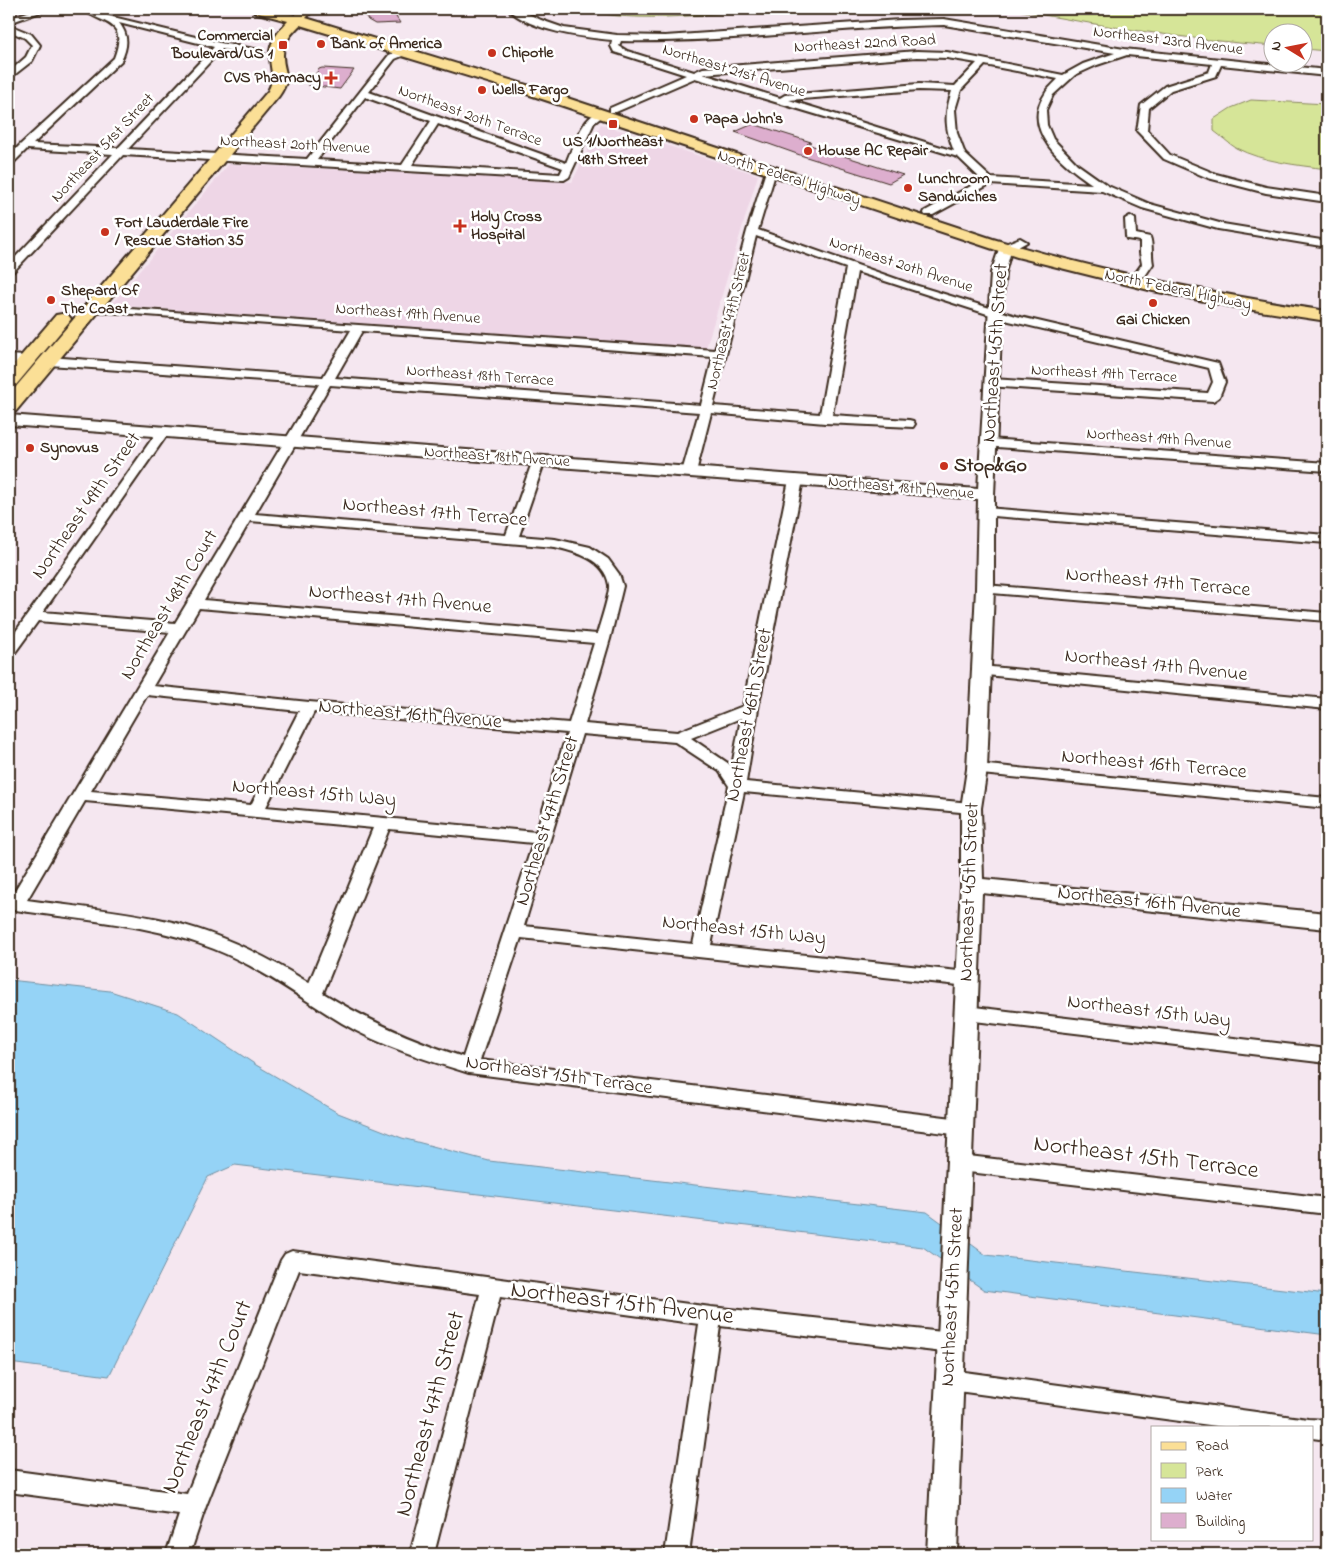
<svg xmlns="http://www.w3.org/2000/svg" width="1336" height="1563" font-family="'Indie Flower',sans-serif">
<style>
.built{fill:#eed6e6}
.green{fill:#d6e598;stroke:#88885b}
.water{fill:#95d3f6;stroke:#718fa0}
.building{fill:#ddaece;stroke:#3b2a1e}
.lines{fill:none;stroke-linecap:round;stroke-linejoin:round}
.minor-casing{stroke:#3b2a1e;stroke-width:4}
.tertiary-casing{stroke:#3b2a1e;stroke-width:4}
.primary-casing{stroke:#3b2a1e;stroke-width:4}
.minor{fill:#fff;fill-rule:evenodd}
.tertiary{fill:#fff;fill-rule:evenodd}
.primary{fill:#fbdf96;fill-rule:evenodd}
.poi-dot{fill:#c8321e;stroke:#fff;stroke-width:2}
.labels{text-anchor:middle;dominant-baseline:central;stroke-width:5;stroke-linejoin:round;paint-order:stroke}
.far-poi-label{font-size:16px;font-weight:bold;fill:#3b2a1e;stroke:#fff;text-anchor:start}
.far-street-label{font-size:16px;fill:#3b2a1e;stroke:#fff}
.street-label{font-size:20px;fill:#3b2a1e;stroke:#fff}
.poi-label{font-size:20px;font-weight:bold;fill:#3b2a1e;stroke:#fff;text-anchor:start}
.near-street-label{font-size:24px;fill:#3b2a1e;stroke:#fff}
</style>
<rect width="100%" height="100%" fill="#f5e7f0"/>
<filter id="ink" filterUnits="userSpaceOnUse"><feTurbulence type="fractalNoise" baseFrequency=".02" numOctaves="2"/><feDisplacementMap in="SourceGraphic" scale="10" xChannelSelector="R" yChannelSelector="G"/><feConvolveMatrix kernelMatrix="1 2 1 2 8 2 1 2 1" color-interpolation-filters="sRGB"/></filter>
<g filter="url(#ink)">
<path class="built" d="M601,124L758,175L706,348L111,305L229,164L572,182Z"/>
<g class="green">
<path d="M583,9H776C722,12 633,26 583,9Z"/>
<path d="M1012,9H1327V51L1304,49V32H1274L1273,46C1185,39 1099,26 1012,9Z"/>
<path d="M1251,100L1327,104V169C1297,165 1263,162 1236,148C1228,143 1221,136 1214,131V119L1231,108Z"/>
</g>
<path class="water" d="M9,980L110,991L178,1013L256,1065L338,1113L402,1138L489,1161L927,1212L986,1255L1327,1294V1335L984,1290L923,1247L235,1165L208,1177L109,1376L9,1363Z"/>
<g class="building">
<path d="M361,9H391L400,23L375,24L368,20Z"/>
<path d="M322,68H323L354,70L340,89L308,85L319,69Z"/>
<path d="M753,124L811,142L807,144L903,175L889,183L800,155L735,132Z"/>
</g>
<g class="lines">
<defs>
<g id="minor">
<path d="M37,9H49L9,23V18Z"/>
<path d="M82,9H93L109,16L220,43L260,50L264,53L260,56L222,49L128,149L307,159L389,55L419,43L423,46L422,48L395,59L369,92L566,163C572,149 585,110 602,113L604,115L594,123L569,177L564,180L123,155L13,272L9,273V264L113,154L27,149L13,163L9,164V156L21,144L114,58C129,19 102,25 82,9ZM119,23L214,47L118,148L33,144L121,61C128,47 129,35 119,23ZM365,97L431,121L402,165L317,160ZM438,124L563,168L560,174L412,165Z"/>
<path d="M508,9H518L541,20L564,28L617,35L665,36L900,20L944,19L1124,49L1327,70V76L1221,65L1216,76L1171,90L1149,108L1147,130L1170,155L1216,174L1266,187L1327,196V202L1266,193L1208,178L1164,159L1139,133L1137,131L1141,105L1165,86L1209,72L1212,64L1127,55L1097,65L1075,75L1053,95L1046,110L1047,125L1053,139L1077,164L1108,186L1150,204L1223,224L1327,241V247L1218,229L1142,208L1102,191L990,184L933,215H925L924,213L925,211L982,180L958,157L695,78L616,112H610V108L686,75L614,52L611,46L612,40C581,37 531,31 508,9ZM944,25L1115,53L1083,64L1063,75L947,52L917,51L703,68L694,72L627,51L619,46L621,41C729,43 836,27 944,25ZM917,57L947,58L977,63L955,86L919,84L785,95L780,98L703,74ZM985,65L1058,79C1054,84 1048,88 1045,94C1020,131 1064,165 1092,184L991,178L965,154L957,133L955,110L961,90ZM919,90L952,91C944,115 945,128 954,151L789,100Z"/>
<path d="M9,25L31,34L40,45L32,61L9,79V72L26,57L32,45L25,38L9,31Z"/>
<path d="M771,168L776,171L758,230L908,283L1016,316L1218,363L1225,382L1219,397L1213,401L988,386L986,383L992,379L1208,393L1213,382L1209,368L1009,321L857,272L832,415L909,420L913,421L915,424L913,427L825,423L711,413L696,472L689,476L682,472L699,412L330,385L255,514L506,535L533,460L539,456L544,457L545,460L519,536L555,539L590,547L608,559L619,574L623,586L610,639L585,724L677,732L743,706L789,480L796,476L801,477L803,480L758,709L746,782L971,803L977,804L979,808L977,812L971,813L744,792L711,945L968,972L974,974L977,979L974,984L968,986L521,938L480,1060L961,1119L968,1122L971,1127L968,1132L961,1135L469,1073C426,1060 381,1046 342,1023C299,997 260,967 214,949C149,923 77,920 9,909V897H11L170,632L38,621L14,654L9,655V641L159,429L163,428L169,432L43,612L175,623L319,384L49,365L43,361L49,357L323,377L351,330L92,311L88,310L86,308L88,306L715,350L747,231L766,171ZM756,236L846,268L820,414L713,406ZM362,331L713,357L701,405L335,378ZM250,521L555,547C576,552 605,559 609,585C610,594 600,623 597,634L204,600ZM199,608L594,643L569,723L309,702L153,686ZM147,695L299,711L251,805L91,791ZM314,712L567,733L536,832L266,807ZM741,718L732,766L691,738ZM582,734L675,742L719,771L729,786L693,944L524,926ZM85,801L373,828L309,983C263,954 213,930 159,919C116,910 70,906 27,900ZM389,829L533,843L463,1057C412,1040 368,1021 323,993Z"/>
<path d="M1130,216L1135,219L1136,234L1150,237C1153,244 1151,255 1153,264L1145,276L1141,277L1135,274L1142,264L1140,253V241L1127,239L1126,237L1125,219Z"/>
<path d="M9,355L26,356L32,360L26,364L9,363Z"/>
<path d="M989,439L1327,463V471L984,446L983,443Z"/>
<path d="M986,508L1327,535V543L981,515L979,512Z"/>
<path d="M985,585L1327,613V621L980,592L978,589L980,586Z"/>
<path d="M981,666L1327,699V709L976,674L973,671L976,668Z"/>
<path d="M977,764L1327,798V808L971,773L969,769L971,765Z"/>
<path d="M966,1006L1327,1049V1063L966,1020L959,1018L957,1013L959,1008Z"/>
<path d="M960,1155L1327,1198V1214L960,1171L953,1169L950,1163L953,1157Z"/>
<path d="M292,1251L711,1307L952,1333L960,1336L963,1343L960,1350L952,1353L720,1326L689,1554H665L699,1324L500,1297L434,1554H410L480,1294L299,1270L206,1506L190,1554H166L179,1515L9,1492V1470L187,1494L281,1260L285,1254Z"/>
<path d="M950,1370L1308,1419L1327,1420V1440L1312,1438V1427H1224L950,1390L942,1387L939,1380L942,1373Z"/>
</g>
<path id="tertiary" d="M1020,238L1027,242L1011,251L1005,273L1002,312L994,495V589L987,769L981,808L983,879L1327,913V929L982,893L957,1554H927L961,885V808L967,769L976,589L978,499L9,425V415L978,489L991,273L1000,246Z"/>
<g id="primary">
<path d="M253,9H273L295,15L301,9H314L306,18L540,89L993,239C1103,272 1214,294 1327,311V321L1240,308L1153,291L1017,257L530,95L300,25C292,33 283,42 283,55C283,75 293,75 279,96L16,411L9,413V395L268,91C276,77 270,70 270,56C269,42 279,31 288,21L254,12Z"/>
<path d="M62,314L68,315L71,319L68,323L16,385L9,387V370L56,315Z"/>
</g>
</defs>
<use href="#minor" class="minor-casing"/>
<use href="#tertiary" class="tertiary-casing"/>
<use href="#primary" class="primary-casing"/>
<use href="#minor" class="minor"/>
<use href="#tertiary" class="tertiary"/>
<use href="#primary" class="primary"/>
</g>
</g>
<g class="poi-dot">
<circle cx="321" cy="44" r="5"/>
<rect x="278" y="40" width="10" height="10" rx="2.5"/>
<circle cx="492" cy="53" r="5"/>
<path d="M328.5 70.5h5v5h5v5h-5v5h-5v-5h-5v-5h5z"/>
<circle cx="482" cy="90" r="5"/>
<circle cx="694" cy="119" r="5"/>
<rect x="608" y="119" width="10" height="10" rx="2.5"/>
<circle cx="808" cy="151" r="5"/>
<circle cx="908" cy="188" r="5"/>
<path d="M457.5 218.5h5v5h5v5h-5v5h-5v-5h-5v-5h5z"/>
<circle cx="105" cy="232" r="5"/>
<circle cx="51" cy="300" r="5"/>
<circle cx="1153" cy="303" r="5"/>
<circle cx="30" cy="448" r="5"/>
<circle cx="944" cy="466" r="5"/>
</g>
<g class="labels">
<g class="far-poi-label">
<text x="273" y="36" text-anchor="end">Commercial<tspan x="273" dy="18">Boulevard/US 1</tspan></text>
<text x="331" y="44">Bank of America</text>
<text x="502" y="53">Chipotle</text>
<text x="321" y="78" text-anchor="end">CVS Pharmacy</text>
<text x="492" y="90">Wells Fargo</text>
<text x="704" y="119">Papa John's</text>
<text x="613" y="142" text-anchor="middle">US 1/Northeast<tspan x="613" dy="18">48th Street</tspan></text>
<text x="818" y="151">House AC Repair</text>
<text x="918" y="179">Lunchroom<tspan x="918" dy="18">Sandwiches</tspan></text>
<text x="471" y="217">Holy Cross<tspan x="471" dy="18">Hospital</tspan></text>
<text x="115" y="223">Fort Lauderdale Fire<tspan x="115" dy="18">/ Rescue Station 35</tspan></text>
<text x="61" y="291">Shepard Of<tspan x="61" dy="18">The Coast</tspan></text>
<text x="1153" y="320" text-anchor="middle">Gai Chicken</text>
<text x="40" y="448">Synovus</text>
</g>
<g class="far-street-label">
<text transform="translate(1168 41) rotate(7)">Northeast 23rd Avenue</text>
<text transform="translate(865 44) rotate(-3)">Northeast 22nd Road</text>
<text transform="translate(734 71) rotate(17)">Northeast 21st Avenue</text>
<text transform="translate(470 116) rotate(20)">Northeast 20th Terrace</text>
<text transform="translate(295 145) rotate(3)">Northeast 20th Avenue</text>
<text transform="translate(103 148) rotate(-47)">Northeast 51st Street</text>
<text transform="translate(789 178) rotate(18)">North Federal Highway</text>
<text transform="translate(901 265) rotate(18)">Northeast 20th Avenue</text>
<text transform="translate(1178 290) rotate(12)">North Federal Highway</text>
<text transform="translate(408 314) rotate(4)">Northeast 19th Avenue</text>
<text transform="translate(729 321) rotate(-76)">Northeast 47th Street</text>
<text transform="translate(1104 374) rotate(3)">Northeast 19th Terrace</text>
<text transform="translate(480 376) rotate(4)">Northeast 18th Terrace</text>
<text transform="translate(1159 439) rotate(4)">Northeast 19th Avenue</text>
<text transform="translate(497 457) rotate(4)">Northeast 18th Avenue</text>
<text transform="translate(901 488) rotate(5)">Northeast 18th Avenue</text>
</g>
<g class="street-label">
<text transform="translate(996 353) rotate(-86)">Northeast 45th Street</text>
<text transform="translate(87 506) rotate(-55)">Northeast 49th Street</text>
<text transform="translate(435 513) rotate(5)">Northeast 17th Terrace</text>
<text transform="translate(1158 583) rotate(5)">Northeast 17th Terrace</text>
<text transform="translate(400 600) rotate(5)">Northeast 17th Avenue</text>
<text transform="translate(170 605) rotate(-59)">Northeast 48th Court</text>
<text transform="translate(1156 666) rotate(6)">Northeast 17th Avenue</text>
<text transform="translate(410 715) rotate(5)">Northeast 16th Avenue</text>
<text transform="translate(750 715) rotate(-79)">Northeast 46th Street</text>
<text transform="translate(1154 765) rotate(5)">Northeast 16th Terrace</text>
<text transform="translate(314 794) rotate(5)">Northeast 15th Way</text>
<text transform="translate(548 821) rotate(-73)">Northeast 47th Street</text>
<text transform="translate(970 892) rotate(-88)">Northeast 45th Street</text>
<text transform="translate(1149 903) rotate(6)">Northeast 16th Avenue</text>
<text transform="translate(744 931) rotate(6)">Northeast 15th Way</text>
<text transform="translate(1149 1012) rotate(7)">Northeast 15th Way</text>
<text transform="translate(559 1076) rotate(8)">Northeast 15th Terrace</text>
<text transform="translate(953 1297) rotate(-87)">Northeast 45th Street</text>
</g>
<g class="poi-label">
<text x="954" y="466">Stop&amp;Go</text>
</g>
<g class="near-street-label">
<text transform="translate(1146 1158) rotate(7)">Northeast 15th Terrace</text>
<text transform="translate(622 1304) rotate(7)">Northeast 15th Avenue</text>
<text transform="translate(208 1397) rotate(-68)">Northeast 47th Court</text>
<text transform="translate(431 1414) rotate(-75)">Northeast 47th Street</text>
</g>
</g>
<rect width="1336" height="1563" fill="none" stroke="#fff" stroke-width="30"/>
<rect x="15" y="15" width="1306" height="1533" fill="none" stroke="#3b2a1e" stroke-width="2" filter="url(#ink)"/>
<rect x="1151" y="1426" width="162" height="115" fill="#ffffff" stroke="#b1aaa5"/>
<rect x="1161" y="1442" width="25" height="8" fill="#fbdf96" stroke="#b1aaa5"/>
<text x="1196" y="1450" font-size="15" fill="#3b2a1e">Road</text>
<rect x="1161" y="1463" width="25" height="15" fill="#d6e598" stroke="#b1aaa5"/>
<text x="1196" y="1476" font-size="15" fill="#3b2a1e">Park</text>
<rect x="1161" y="1488" width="25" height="15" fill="#95d3f6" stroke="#b1aaa5"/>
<text x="1196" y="1500" font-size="15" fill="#3b2a1e">Water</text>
<rect x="1161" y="1513" width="25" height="15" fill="#ddaece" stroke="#b1aaa5"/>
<text x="1196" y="1526" font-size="15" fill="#3b2a1e">Building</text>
<g transform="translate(1288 48) rotate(280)"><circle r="24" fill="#ffffff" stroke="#b1aaa5"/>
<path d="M0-4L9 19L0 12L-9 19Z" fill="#c8321e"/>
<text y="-8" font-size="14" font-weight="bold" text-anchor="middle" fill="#3b2a1e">N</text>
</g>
</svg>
